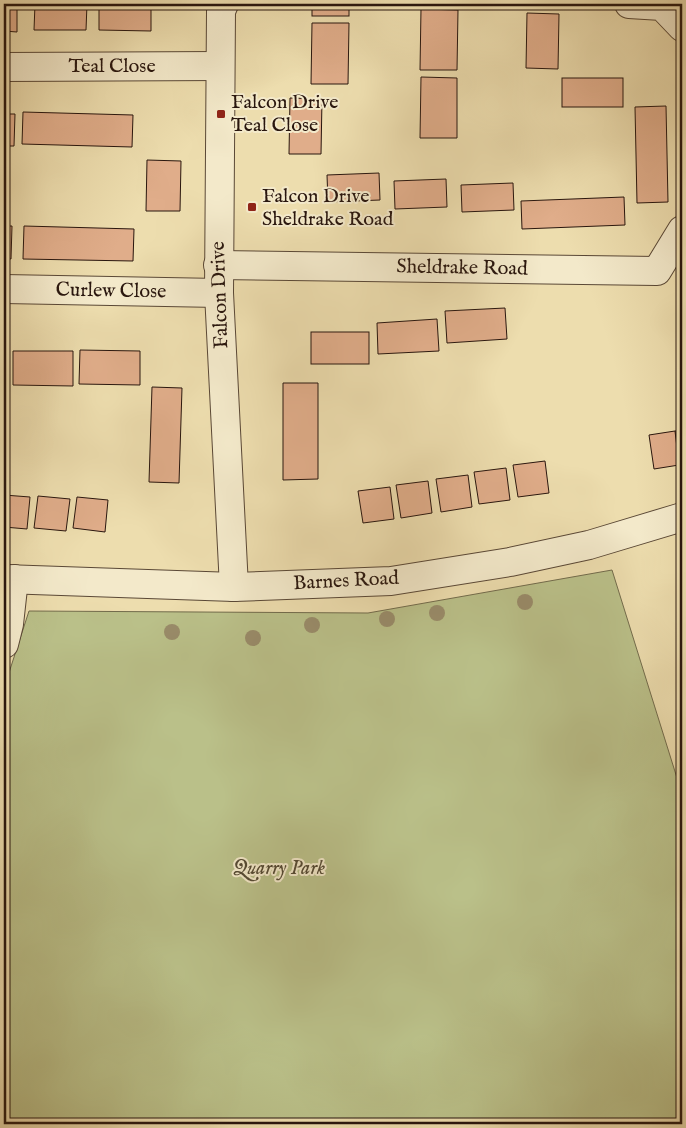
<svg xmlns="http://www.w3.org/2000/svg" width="686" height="1128" font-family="'IM FELL English',serif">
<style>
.green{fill:#bac089;stroke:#726b4c}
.building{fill:#e0ad8a;stroke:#29160e}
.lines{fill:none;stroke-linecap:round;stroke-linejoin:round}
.minor-casing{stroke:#5a4836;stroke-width:30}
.minor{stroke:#f3e9ca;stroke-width:28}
.tree{fill:#998c6a}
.poi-dot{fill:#8f2418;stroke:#f3e9ca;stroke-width:2}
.labels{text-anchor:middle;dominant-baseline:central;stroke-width:4;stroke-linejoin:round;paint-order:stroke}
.street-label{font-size:20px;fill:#29160e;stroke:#f3e9ca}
.poi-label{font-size:20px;fill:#29160e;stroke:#f3e9ca;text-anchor:start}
.park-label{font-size:20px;font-style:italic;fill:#544933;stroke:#f3e9ca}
</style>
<rect width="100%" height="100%" fill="#edddae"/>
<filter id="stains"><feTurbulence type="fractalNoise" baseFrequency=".004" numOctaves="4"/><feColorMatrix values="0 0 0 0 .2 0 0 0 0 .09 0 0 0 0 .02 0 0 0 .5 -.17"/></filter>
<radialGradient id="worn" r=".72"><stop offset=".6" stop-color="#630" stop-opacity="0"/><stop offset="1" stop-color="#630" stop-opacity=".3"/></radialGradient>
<path class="green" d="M612,570L682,794V1124H4V688L29,611L368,613Z"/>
<g class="building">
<path d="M4,4H17V32L4,31Z"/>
<path d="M35,4H87L86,30H34Z"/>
<path d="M99,4H151V31L99,30Z"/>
<rect x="312" y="4" width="37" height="12"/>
<path d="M421,9L458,10L457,70H420Z"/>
<path d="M527,13L559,14L558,69L526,68Z"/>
<path d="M312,23H349L348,84H311Z"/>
<path d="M421,77L457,78V138H420Z"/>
<rect x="562" y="78" width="61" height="29"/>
<path d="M290,98L322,99L321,154H289Z"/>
<path d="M666,106L668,202L637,203L635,107Z"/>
<path d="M23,112L133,115L132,147L22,144Z"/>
<path d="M4,114H15L14,146H4Z"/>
<path d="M147,160L181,161L180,211H146Z"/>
<path d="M379,173L380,200L328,202L327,175Z"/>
<path d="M446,179L447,207L395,209L394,181Z"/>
<path d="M513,183L514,210L462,212L461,185Z"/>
<path d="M624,197L625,225L522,229L521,201Z"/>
<path d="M4,226H12L11,259L4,258Z"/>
<path d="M24,226L134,229L133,261L23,259Z"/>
<path d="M505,308L507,339L447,343L445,311Z"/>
<path d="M437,319L439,351L378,354L377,323Z"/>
<rect x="311" y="332" width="58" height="32"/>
<path d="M80,350L140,351V385L79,384Z"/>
<path d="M13,351H73V386L13,385Z"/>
<path d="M283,383H318V479L283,480Z"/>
<path d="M152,387L182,388L179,483L149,482Z"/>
<path d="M682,430V465H679L675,431Z"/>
<path d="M675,431L679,465L654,469L649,435Z"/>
<path d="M545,461L549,493L518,497L513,465Z"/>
<path d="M506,468L510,500L479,504L474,472Z"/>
<path d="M468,475L472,507L441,512L436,479Z"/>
<path d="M428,481L432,513L401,518L396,485Z"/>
<path d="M390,487L394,519L363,523L358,491Z"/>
<path d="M4,495L30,497L27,529L4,527Z"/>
<path d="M38,496L70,499L66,531L34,528Z"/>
<path d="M77,497L108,500L105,532L73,528Z"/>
</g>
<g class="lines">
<defs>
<g id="minor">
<path d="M224,4L221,11L219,293L234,587"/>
<path d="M629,4L662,6L682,27"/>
<path d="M4,67L220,66"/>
<path d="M218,265L657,271L682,230"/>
<path d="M4,289L219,293"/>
<path d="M4,579L234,587L391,581L510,562L589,545L682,517"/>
<path d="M4,644L9,624L14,579"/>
</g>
</defs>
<use href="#minor" class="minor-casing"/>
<use href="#minor" class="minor"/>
</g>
<g class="tree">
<circle cx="525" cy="602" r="8"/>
<circle cx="437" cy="613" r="8"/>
<circle cx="387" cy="619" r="8"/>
<circle cx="312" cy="625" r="8"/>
<circle cx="172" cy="632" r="8"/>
<circle cx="253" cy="638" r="8"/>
</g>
<g class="poi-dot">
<rect x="216" y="109" width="10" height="10" rx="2.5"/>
<rect x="247" y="202" width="10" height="10" rx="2.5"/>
</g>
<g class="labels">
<g class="street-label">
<text x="112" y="66">Teal Close</text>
<text transform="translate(462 268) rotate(1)">Sheldrake Road</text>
<text transform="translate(111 291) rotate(1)">Curlew Close</text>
<text transform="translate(220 295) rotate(-92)">Falcon Drive</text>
<text transform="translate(346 581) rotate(-3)">Barnes Road</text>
</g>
<g class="poi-label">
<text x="231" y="102">Falcon Drive<tspan x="231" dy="23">Teal Close</tspan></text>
<text x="262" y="196">Falcon Drive<tspan x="262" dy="23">Sheldrake Road</tspan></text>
</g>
<g class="park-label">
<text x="279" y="868">Quarry Park</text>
</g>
</g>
<rect width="686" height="1128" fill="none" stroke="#edddae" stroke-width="20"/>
<rect x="5" y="5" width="676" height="1118" fill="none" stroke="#29160e" stroke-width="2.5"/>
<rect x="10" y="10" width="666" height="1108" fill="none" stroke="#29160e"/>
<rect width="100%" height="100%" filter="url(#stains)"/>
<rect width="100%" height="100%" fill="url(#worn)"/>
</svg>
